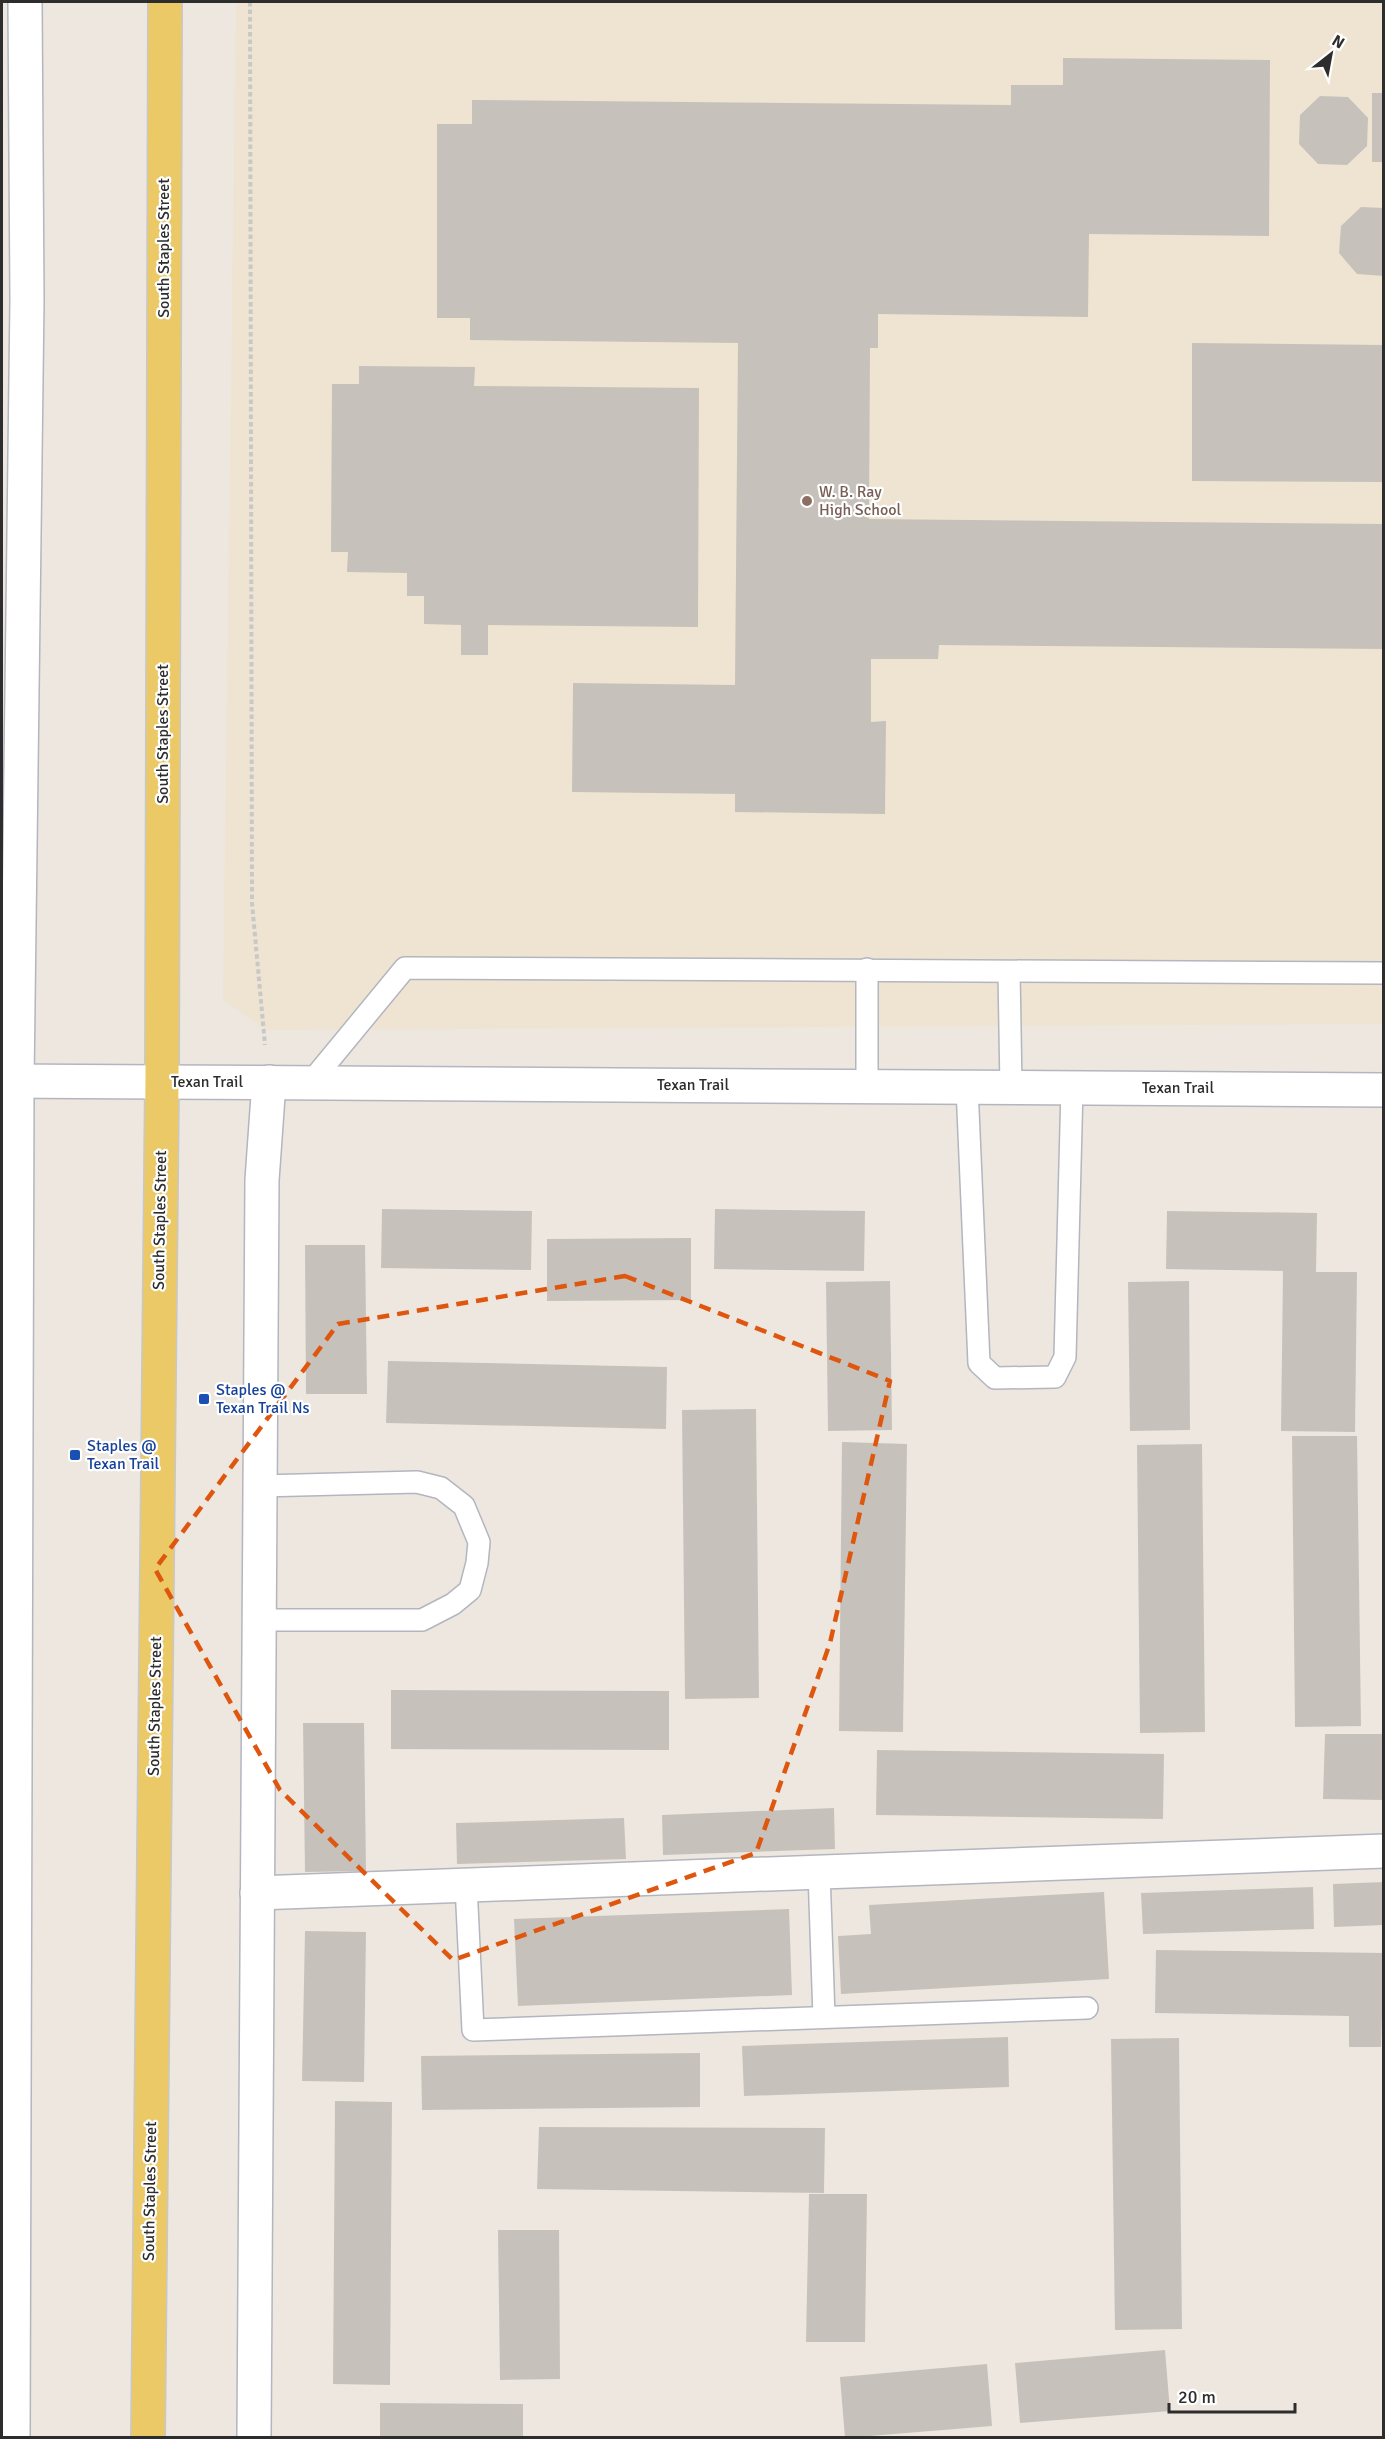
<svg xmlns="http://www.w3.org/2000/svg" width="1385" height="2439" font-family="Signika,sans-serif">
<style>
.education{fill:#eee4d1}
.building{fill:#c6c2bb}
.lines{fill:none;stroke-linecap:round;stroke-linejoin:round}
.service-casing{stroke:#b3b6bf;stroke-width:24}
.minor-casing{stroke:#b3b6bf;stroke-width:36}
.tertiary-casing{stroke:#b3b6bf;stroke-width:36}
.primary-casing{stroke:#c8c8c8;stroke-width:36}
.path{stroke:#c8c8c8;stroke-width:4;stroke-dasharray:4.5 3;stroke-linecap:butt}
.service{stroke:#fff;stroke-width:21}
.minor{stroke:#fff;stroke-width:33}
.tertiary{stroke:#fff;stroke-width:33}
.primary{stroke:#ebc967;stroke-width:33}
.marked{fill:none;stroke:#df570e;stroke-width:4.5;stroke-dasharray:12 8;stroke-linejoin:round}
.education-dot{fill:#8d6e63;stroke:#fff;stroke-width:2}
.transit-dot{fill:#1a4fb4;stroke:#fff;stroke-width:2}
.labels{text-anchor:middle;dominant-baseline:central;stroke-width:4.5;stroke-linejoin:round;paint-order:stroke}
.street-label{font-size:16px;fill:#2d2d2d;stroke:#fff}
.education-label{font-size:16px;fill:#785e54;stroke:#fff;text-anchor:start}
.transit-label{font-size:16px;fill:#164399;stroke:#fff;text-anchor:start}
</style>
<rect width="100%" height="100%" fill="#ede7e0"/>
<path class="education" d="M236,2H1383V1024L266,1030L223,1000Z"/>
<g class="building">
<path d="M1063,58L1270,60L1269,236L1089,234L1088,317L878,314V348H870L869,519L1384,524V649L939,645L938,659H871V722L886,721L885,814L735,812V794L572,792L573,683L735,685L738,343L470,340V318H437V124H472V100L1011,105V85H1063Z"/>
<rect x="1372" y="93" width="12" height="69"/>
<path d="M1320,96L1348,97L1368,118L1367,146L1347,165L1318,164L1299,144L1300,115Z"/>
<path d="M1361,207L1384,208V276L1357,274L1339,253L1341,226Z"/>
<path d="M1192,343L1384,345V482L1192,481Z"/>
<path d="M359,366L475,367L474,386L699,388L698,627L488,625V655H461V625L424,624V596H407V573L347,572L348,552H331L332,384H359Z"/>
<path d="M382,1209L532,1211L531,1270L381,1268Z"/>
<path d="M715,1209L865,1211L864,1271L714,1269Z"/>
<path d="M1167,1211L1317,1213L1316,1272H1357L1355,1432L1281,1431L1283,1271L1166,1269Z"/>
<path d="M691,1238V1300L547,1301V1239Z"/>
<path d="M305,1245H365L367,1394H306Z"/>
<path d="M890,1281L892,1430L828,1431L826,1282Z"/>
<path d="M1189,1281L1190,1430L1130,1431L1128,1282Z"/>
<path d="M388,1361L667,1367L666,1429L386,1423Z"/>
<path d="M756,1409L759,1698L685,1699L682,1410Z"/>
<path d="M1292,1436H1357L1361,1726L1295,1727Z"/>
<path d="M842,1442L907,1444L903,1732L839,1731Z"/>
<path d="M1202,1444L1205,1732L1140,1733L1137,1445Z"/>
<path d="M391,1690L669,1691V1750L391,1749Z"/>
<path d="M303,1723H364L366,1871L305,1872Z"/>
<path d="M1325,1734H1384V1800L1323,1799Z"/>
<path d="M877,1750L1164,1754L1163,1819L876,1815Z"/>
<path d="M834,1808L835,1849L663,1855L662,1815Z"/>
<path d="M624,1818L626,1859L457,1864L456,1823Z"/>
<path d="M1384,1882V1925L1334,1927L1333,1884Z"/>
<path d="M1313,1887L1314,1929L1143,1934L1141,1893Z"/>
<path d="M1104,1892L1109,1979L841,1994L838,1936L871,1934L869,1905Z"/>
<path d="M789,1909L792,1995L518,2006L514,1919Z"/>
<path d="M305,1931L366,1932L364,2082L302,2081Z"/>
<path d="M1156,1950L1384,1953L1381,2047H1349V2016L1155,2013Z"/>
<path d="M1008,2037L1009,2087L744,2096L742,2046Z"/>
<path d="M1179,2038L1182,2329L1115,2330L1111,2039Z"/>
<path d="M700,2053V2107L422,2110L421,2056Z"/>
<path d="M335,2101L392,2102L390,2385L333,2384Z"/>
<path d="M539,2127L825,2128L824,2193L537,2189Z"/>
<path d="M809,2194H867L865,2342H806Z"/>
<path d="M498,2230H559L560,2379L500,2380Z"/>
<path d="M1165,2350L1170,2411L1020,2423L1015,2363Z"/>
<path d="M987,2364L992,2426L845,2438L840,2377Z"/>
<path d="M380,2403L523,2404V2438H380Z"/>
</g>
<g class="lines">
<defs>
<g id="service">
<path d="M867,969V1086"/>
<path d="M1009,972L1011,1087"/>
<path d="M311,1082L405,968L1384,973"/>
<path d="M967,1087L979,1363L995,1378L1055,1377L1065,1357L1072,1088"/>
<path d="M259,1620H422L453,1604L470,1590L477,1563L479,1542L464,1506L441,1488L417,1482L260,1486"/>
<path d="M819,1872L824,2017"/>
<path d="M466,1885L473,2030L1087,2008"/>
</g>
<g id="minor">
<path d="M2,1081L162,1082"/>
<path d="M257,1893L1384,1851"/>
<path d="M13,2438L17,1081L27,300L25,2"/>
<path d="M254,2438L262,1180L269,1082"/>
</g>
<path id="tertiary" d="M162,1082L1384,1090"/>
<path id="primary" d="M148,2438L162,1082L165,2"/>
</defs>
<use href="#service" class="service-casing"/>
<use href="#minor" class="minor-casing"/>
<use href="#tertiary" class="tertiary-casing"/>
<use href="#primary" class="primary-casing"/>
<path class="path" d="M250,2L252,903L265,1045"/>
<use href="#service" class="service"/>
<use href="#minor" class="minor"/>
<use href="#tertiary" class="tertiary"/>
<use href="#primary" class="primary"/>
</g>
<path class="marked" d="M625,1276L890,1381L830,1643L756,1853L453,1960L280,1790L155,1569L338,1324Z"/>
<circle class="education-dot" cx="807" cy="501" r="6"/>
<g class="transit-dot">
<rect x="198" y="1393" width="12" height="12" rx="3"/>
<rect x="69" y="1449" width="12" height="12" rx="3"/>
</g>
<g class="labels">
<g class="street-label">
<text transform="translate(164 248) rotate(-90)">South Staples Street</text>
<text transform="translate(163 734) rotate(-90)">South Staples Street</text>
<text x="207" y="1082">Texan Trail</text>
<text x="693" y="1085">Texan Trail</text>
<text x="1178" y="1088">Texan Trail</text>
<text transform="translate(160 1220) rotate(-89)">South Staples Street</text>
<text transform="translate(155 1706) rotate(-89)">South Staples Street</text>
<text transform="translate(150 2191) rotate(-89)">South Staples Street</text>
</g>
<g class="education-label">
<text x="819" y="492">W. B. Ray<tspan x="819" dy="18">High School</tspan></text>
</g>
<g class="transit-label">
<text x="216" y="1390">Staples @<tspan x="216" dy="18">Texan Trail Ns</tspan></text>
<text x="87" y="1446">Staples @<tspan x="87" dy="18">Texan Trail</tspan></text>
</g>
</g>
<rect width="1385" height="2439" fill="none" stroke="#2d2d2d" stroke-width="6"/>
<g transform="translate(1331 54) rotate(31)" stroke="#ffffff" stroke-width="4.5" paint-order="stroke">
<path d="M0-4.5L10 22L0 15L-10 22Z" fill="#2d2d2d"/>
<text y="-9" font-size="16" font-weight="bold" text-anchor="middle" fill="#2d2d2d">N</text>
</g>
<path d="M1169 2403v9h126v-9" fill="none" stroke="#2d2d2d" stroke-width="3"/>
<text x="1178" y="2403" font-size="18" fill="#2d2d2d" stroke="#ffffff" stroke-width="4.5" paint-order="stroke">20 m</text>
</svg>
